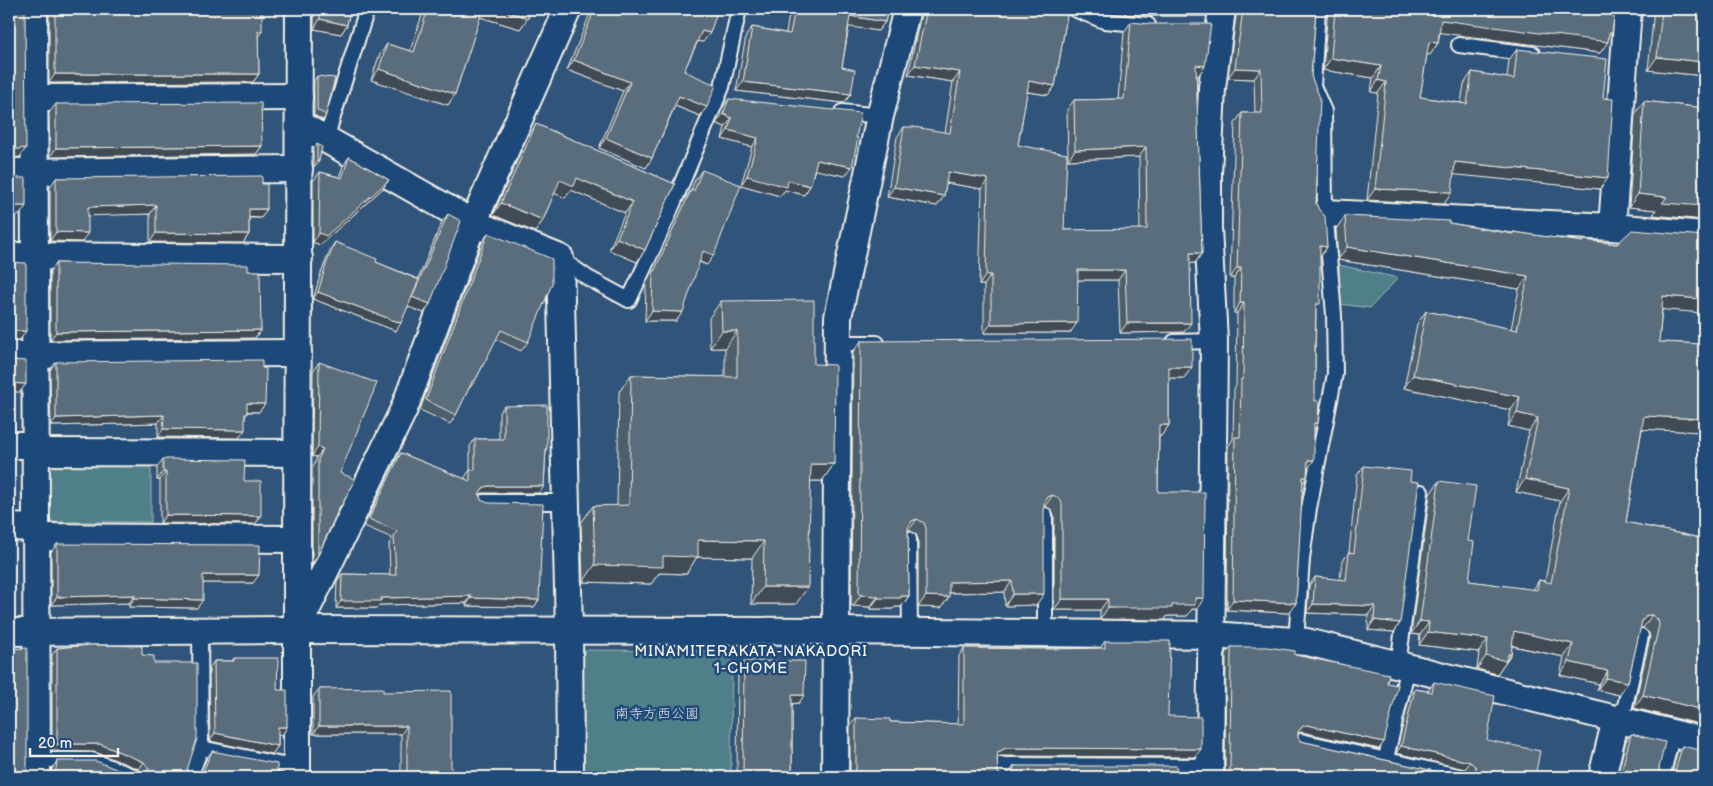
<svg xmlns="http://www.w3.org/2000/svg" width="1713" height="786" font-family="'Balsamiq Sans','Klee One',sans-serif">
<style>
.green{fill:#507f89;stroke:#a2b8b8}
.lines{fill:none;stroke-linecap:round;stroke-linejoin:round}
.lane-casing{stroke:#f4f1e8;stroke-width:18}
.street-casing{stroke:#f4f1e8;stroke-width:30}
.lane{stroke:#1f4a7a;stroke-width:14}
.street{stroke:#1f4a7a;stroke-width:26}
.wall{fill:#4d5e6a;stroke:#f4f1e8}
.shaded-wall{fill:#3f4c56;stroke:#f4f1e8}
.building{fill:#5a6d7b;stroke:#f4f1e8}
.labels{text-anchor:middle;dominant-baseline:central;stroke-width:5;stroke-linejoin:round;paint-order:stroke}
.park-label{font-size:14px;fill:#dbe0da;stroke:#1f4a7a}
.neighbourhood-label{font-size:15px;letter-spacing:1px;fill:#f4f1e8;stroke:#1f4a7a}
</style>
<rect width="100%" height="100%" fill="#31547a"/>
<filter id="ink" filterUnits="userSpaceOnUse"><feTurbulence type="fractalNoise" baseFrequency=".02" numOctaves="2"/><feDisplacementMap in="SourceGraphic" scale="10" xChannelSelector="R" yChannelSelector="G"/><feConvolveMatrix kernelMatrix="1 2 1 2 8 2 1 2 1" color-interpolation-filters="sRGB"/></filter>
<g filter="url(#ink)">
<g class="green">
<path d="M1339,265L1398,278L1370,308L1340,304Z"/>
<path d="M151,455V522H52L42,513L43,463Z"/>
<path d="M583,650L732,651L731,777H581Z"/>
</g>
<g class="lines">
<defs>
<g id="lane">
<path d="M1074,9L1104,21L1148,25"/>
<path d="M1459,45L1533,54"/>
<path d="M842,112L880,116"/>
<path d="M326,139L367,9"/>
<path d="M560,258L588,278L629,300L665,223L722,87L739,9"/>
<path d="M1174,342L1214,341"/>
<path d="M838,343H877"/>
<path d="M483,502H566"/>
<path d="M1045,515V633"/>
<path d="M909,539L910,632"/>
<path d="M1296,641L1302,559L1309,508L1335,374L1334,315L1325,208L1324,111L1313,86L1318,9"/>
<path d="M1398,665L1421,492"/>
<path d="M1616,719L1625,706L1641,636"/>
<path d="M1301,741L1463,777"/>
<path d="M201,748L297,768"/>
<path d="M1386,758L1408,667"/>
<path d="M37,760H92L135,777"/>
<path d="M190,777L201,748L200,631"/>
<path d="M1000,777V765L1210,766"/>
<path d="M1662,777L1673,733"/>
</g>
<g id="street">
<path d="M34,9L37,777"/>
<path d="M34,98L299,97"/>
<path d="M299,124L473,223L560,258L569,630L570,777"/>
<path d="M9,172L299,169"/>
<path d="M1325,213L1612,227L1704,235"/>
<path d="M1612,227L1628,9"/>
<path d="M9,256L299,258"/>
<path d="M9,355L298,353"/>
<path d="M9,445H35"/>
<path d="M35,452L297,453"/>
<path d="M9,527L35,528"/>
<path d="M35,537L297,539"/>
<path d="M299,625L404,409L473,223L568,9"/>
<path d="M9,632L296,630L836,631L1212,635L1307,642L1704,741"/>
<path d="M297,777V539L299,9"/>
<path d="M835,777L838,317L880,116L907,9"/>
<path d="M1210,777L1214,341L1208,228V174L1212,88L1222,9"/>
<path d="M1602,777L1616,719"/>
</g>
</defs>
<use href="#lane" class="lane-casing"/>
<use href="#street" class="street-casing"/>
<use href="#lane" class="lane"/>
<use href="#street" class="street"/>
</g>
<g class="wall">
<path d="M49,9H262L258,37L259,74L253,82L49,83Z"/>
<path d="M314,9H350L347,25L341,34L314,29Z"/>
<path d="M424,9H531L528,18L520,29L480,17L455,94L448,105L371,80L379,56L387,44L410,51Z"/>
<path d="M592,9H718L703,42L698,41L684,71L700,116L675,106L652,158L646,168L599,148L623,91L567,70Z"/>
<path d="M790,9H888L885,22L878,31L849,26L842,67L844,103L736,91L746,36L752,27L786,33Z"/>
<path d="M922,9H1068L1055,86L1048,95L1027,92L1018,145L1064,230H1140L1139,157L1068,160L1067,110L1074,100L1118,99L1124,32L1131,22L1205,66L1198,76H1196L1202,253L1195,263H1190L1184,332L1120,333L1118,280H1078L1070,333H984V285H979L982,189L946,183L944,196L937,206L887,197L897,137L904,127L945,133L953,82L908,75Z"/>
<path d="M1125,9H1211L1206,16H1143L1125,14Z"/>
<path d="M1237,9H1316L1311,76L1316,205L1327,247L1320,257L1316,310L1314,429L1307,469V477L1302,484L1296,603L1289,613L1227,610L1228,447L1233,439L1234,389L1236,386L1237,313H1234V278H1230L1235,123L1242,113H1255L1254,79L1228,78Z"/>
<path d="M1328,9H1615L1609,38L1600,53L1440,32L1438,43L1430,55L1427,54L1420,97L1461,103L1464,84L1472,72L1507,78L1509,60L1517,49L1603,98L1600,189L1454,174L1444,204L1367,200L1378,93L1371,92L1373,78L1323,70Z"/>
<path d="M1654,9H1704V76L1648,70Z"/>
<path d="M317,76L326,115L323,120L314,115V81Z"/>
<path d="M1704,98V220L1653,215L1656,210L1629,207L1635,114L1644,101L1703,108Z"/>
<path d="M729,99L845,176L815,169L810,186L804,195L785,190L780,196L741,185L752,147L722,139L725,127L716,123L723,107Z"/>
<path d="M56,104L262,146L256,154L50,157L49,113Z"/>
<path d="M536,124L675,184L645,250L637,262L609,250L625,213L571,190L565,198L554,193L543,220L535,232L493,215L528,136Z"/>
<path d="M317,144L319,161L316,166H313V149Z"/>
<path d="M349,157L389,180L382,189L320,245L313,242V181L320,172L339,177L343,166Z"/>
<path d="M702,170L707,265L699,262L676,321H645L646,284L684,200L691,190L695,180Z"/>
<path d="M56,178L262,184L267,209L261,218H249V234L243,243L150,242V214L88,215L82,242L50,241V187Z"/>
<path d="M448,214L430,304L424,313L408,306L396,331L313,299L321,273L330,250L335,242L376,262L418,279L442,222Z"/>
<path d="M1345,216L1449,223L1512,233L1513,232L1582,242L1583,240L1617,244L1704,236V313L1662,309L1659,342L1704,344V432L1642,429L1626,522L1700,538L1704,478V723L1703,725L1634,708L1650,638L1649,633L1643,628H1640L1628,682L1619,695L1597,690L1599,684L1560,675L1564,657L1512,646L1511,654L1497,674L1477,669L1479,652L1419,645L1420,635L1411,634L1430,494L1439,481L1468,541L1469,581L1533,590L1539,580L1545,581L1560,501L1516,492L1529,431L1508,426L1511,410L1404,388L1417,324L1426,311L1511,329L1519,289L1338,260L1336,229Z"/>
<path d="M488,233L528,342L521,351L496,339L475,381L468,390L456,415L450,424L420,410L482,243Z"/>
<path d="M56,263L248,271L261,330L255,338L50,340V271Z"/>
<path d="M721,301L814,364L834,464L822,481H810L796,604H751L752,558L697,557L686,574L659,573L651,584L583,582L581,523L593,506H617L619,392L631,375L725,377V348H710L709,318Z"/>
<path d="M861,341L1192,367L1184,378H1169V425L1161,436H1159L1158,492L1197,609H1192L1187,616H1167L1165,620L1100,619V610H1054V515L1052,510L1045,506L1044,507L1036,605L1005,606L1004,592L949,593L941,608L918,607V539L916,534L909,530L908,531L909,596L901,607H895L893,609H870V607L853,606L851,605L853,352Z"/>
<path d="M56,362L265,404L259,412H247L239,438L158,437V423L51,426L50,370Z"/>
<path d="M319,362L340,473L338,512L318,555L312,564V469L317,457L312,456L313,371Z"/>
<path d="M504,406L547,448L546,450L544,486L539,493H483L479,494L481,500L539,600L534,607L466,606V603L379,605L376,608H336L337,581L342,574L390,575L389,544L392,538L364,526L396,460L401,453L465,479V477L470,470V446L475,439H499V413Z"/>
<path d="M163,459L261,516L255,524L160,523V480H157V467Z"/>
<path d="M1364,466L1400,623L1394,632L1368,630V615L1307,613L1309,586L1315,577L1340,580L1342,562L1349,552L1357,475Z"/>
<path d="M57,544L253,583H203L197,608L129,607V603L51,605V552Z"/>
<path d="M1105,641L1168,716L1195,757L1000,756L997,758L998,773L1005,777H850V726L856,718L890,722L958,724L959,656L964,648L1046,649L1100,648Z"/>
<path d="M1231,647L1295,655L1387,683L1379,749L1302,732L1298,733V737L1300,741L1461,777H1225L1226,654Z"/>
<path d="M57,648L142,655L154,663L187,770L143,777L144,776L139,769L95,752L52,751V655Z"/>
<path d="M234,658L277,690L287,727L282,735H278V746L272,754L210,741L209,669L214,661H232Z"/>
<path d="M744,661L799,703L792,704V777H737L738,669Z"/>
<path d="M1434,682L1487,740L1535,777H1471V774L1465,769L1396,753L1410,696L1415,689L1428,691Z"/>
<path d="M319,689L383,692L451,777H401V734H313V697Z"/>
<path d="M1631,734L1659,768L1661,776L1664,777H1617L1626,741Z"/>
<path d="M1682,746L1700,753L1704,777H1671L1677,753Z"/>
<path d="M212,751L276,777H198L207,758Z"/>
<path d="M57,761L136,777H51L52,769Z"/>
<path d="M1014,766L1178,777L1008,776L1009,774Z"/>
</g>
<g class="shaded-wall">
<path d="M482,9H498L528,18L520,29L477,16Z"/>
<path d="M1129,9H1211L1206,16H1143L1125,14Z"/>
<path d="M850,16L885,22L878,31L844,26Z"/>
<path d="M320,19L347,25L341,34L314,29Z"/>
<path d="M1441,20L1609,33H1612L1606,42H1608L1600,53L1434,32Z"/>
<path d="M258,31H262L256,40Z"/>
<path d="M702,31L710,33L703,42L695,41Z"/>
<path d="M1429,42L1438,43L1430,55L1421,53Z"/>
<path d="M1657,57L1704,62V76L1648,70Z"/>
<path d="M1331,58L1381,66L1373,78L1323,70Z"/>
<path d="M574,60L630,82L623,91L567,70Z"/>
<path d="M915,65L960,72L953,82L908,75Z"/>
<path d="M1196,65L1205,66L1198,76L1189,75Z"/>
<path d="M1235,68L1261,69L1254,79L1228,78Z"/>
<path d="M379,69L455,94L448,105L371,80Z"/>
<path d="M55,74H259L253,82L49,83Z"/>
<path d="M1378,80L1386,82L1378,93L1371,92Z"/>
<path d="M1029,81L1055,86L1048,95L1022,91Z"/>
<path d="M743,82L851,94L844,103L736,91Z"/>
<path d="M679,96L707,107L700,116L673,105Z"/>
<path d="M723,114L732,118L725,127L716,123Z"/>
<path d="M728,130L758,138L752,147L722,139Z"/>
<path d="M606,138L652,158L646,168L599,148Z"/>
<path d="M262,146L256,154L50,157L56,148Z"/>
<path d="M1146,147L1139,157L1068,160L1075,150Z"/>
<path d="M26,148L20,157L9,158V150Z"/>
<path d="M817,160L852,167L845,176L811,169Z"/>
<path d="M317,161H319L316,166H313Z"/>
<path d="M1455,162L1608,178L1600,189L1448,174Z"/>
<path d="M948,172L988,179L982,189L941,182Z"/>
<path d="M747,176L788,180L810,186L804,195L785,190L780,196L741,185Z"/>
<path d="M577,178L633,202L625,213L571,190L565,198L552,192L560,180Z"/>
<path d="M389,180L382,189L320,245L313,242L319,233Z"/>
<path d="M894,187L944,196L937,206L887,197Z"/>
<path d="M1375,189L1452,192L1444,204L1367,200Z"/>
<path d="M1638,194L1667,197L1704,206V220L1653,215L1656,210L1629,207Z"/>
<path d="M501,203L543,220L535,232L493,215Z"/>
<path d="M156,205L150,214L82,216L88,207Z"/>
<path d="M9,206H26L20,215H9Z"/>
<path d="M249,209H267L261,218L243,217Z"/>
<path d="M56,232L88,233L82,242L50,241Z"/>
<path d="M156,233L249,234L243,243L150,242Z"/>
<path d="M617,238L645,250L637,262L609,250Z"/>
<path d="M1320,246L1327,247L1320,257L1313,256Z"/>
<path d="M1347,247L1528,276L1519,289L1338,260Z"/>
<path d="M703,251L714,255L707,265L696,260Z"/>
<path d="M1190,253H1202L1195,263H1183Z"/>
<path d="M1237,268H1241L1234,278H1230Z"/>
<path d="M1078,270H1125L1118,280H1071Z"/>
<path d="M986,275H991L984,285H979Z"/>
<path d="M318,292L401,323L396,331L313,299Z"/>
<path d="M1663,296L1704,299V313L1654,309Z"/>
<path d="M412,297L430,304L424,313L406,306Z"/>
<path d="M1240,303H1244L1237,313H1234Z"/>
<path d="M652,311L683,312L676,321H645Z"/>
<path d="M1077,323L1070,333H984L991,324Z"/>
<path d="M1127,323H1191L1184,332L1120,333Z"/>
<path d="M261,330L255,338L50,340L56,332Z"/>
<path d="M15,331H26L20,340H9V333Z"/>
<path d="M722,331H737L725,348H710Z"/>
<path d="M1169,367H1192L1184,378H1162Z"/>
<path d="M1413,375L1520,397L1511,410L1404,388Z"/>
<path d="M9,383L26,384L20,392H9Z"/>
<path d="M247,403L265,404L259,412L241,411Z"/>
<path d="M1517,413L1538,418L1529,431L1508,426Z"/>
<path d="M164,415L158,423L51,426L56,418Z"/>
<path d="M1644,416L1704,419V432L1635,429Z"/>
<path d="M1314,423H1318L1312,433Z"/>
<path d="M1159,425H1169L1161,436H1151Z"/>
<path d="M163,429L245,430L239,438L158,437Z"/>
<path d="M318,447L323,449L317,457L312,456Z"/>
<path d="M1308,460H1314L1307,470Z"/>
<path d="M811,464H834L822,481H799Z"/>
<path d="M163,472H166L160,480H157Z"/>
<path d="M1303,477H1307L1300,487Z"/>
<path d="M1525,479L1569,488L1560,501L1516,492Z"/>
<path d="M488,486H544L539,493H483L478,495L483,488Z"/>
<path d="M1053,495L1045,506L1040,508L1048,497Z"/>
<path d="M166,515L261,516L255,524L160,523Z"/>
<path d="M917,519L909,530L904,532L912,521Z"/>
<path d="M698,540L764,541L752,558L697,557L686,574L659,573L651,584L583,582L595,565L663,556Z"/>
<path d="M203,575H259L253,583H197Z"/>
<path d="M1012,581L1004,592L941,593L949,582Z"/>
<path d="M763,587H808L796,604H751Z"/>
<path d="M1013,594H1044L1036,605L1005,606Z"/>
<path d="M135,595L129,603L51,605L57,597Z"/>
<path d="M861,595L878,596L870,607L853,606Z"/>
<path d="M471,596L466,603L379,605L376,608H336L341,601L381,598Z"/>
<path d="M901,596H909L901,607H895L893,609H870L878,598Z"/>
<path d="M926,596L949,597L941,608L918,607Z"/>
<path d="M134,598L203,600L197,608L129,607Z"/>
<path d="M471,598L539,600L534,607L466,606Z"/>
<path d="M1195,598H1204L1197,609H1192L1187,616H1167L1165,620L1100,619L1108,608L1172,605Z"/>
<path d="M1062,599H1108L1100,610H1054Z"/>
<path d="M1233,600L1296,603L1289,613L1227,610Z"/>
<path d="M1313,604L1375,606L1368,615L1307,613Z"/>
<path d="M1647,615H1652L1643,628H1638L1642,621Z"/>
<path d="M1374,620L1400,623L1394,632L1368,630Z"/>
<path d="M1420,621L1429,622L1420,635L1411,634Z"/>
<path d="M1514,631L1573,644L1564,657L1505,644Z"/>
<path d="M1428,632L1488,639L1479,652L1419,645Z"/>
<path d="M1508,654H1511L1497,674L1477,669L1486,656Z"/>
<path d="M1569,662L1608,671L1599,684L1560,675Z"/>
<path d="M1606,678L1628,682L1619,695L1597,690Z"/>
<path d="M792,695H804L799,703L786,704Z"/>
<path d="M1643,695L1704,710V723L1703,725L1634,708Z"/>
<path d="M1307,725L1384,742L1379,749L1302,732L1298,733V732L1303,726Z"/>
<path d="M319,726H407L401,734H313Z"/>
<path d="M278,727H287L282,735H273Z"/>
<path d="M215,733L278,746L272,754L210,741Z"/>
<path d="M57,744H100L144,762L139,769L95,752L52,751Z"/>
<path d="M1401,746L1470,762L1465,769L1396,753Z"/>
<path d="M1006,748L1201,749L1195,757L1000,756L993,760L998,752Z"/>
</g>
<g class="building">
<path d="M9,9H25L26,148L9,150Z"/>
<path d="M55,9H262V31H258L259,74H55Z"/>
<path d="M320,9H350L347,25L320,19Z"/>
<path d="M428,9H483L455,94L379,69L387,44L414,52Z"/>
<path d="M498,9H531L528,18Z"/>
<path d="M595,9H718L710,33L702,31L684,71L716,85L707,107L679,96L652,158L606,138L630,82L574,60Z"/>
<path d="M795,9H888L885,22L850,16L842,67L855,70L851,94L743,82L752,27L790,34Z"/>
<path d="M927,9H1068L1055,86L1029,81L1018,145L1067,154L1064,230L1147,229L1146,147L1075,150L1074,100L1124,99L1131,22L1150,24H1211L1205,66L1196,65L1202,253H1190L1191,323H1127L1125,270H1078L1077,323L991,324V275H986L988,179L948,172L944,196L894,187L904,127H914L950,133L960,72L915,65Z"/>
<path d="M1243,9H1316L1311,76L1320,98L1316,205H1317L1319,210L1325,216L1327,247L1320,246V304H1316L1315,347V401H1319L1318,423H1314V460H1308L1307,477H1303L1296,603L1233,600L1235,437H1240L1241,379H1243L1244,303H1240L1241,268H1237L1242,113H1262L1261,69L1235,68Z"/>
<path d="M1335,9H1615L1612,33H1609L1608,42L1441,20L1438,43L1429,42L1420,97L1467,104L1472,72L1514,79L1517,49L1607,59L1603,98L1613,99L1608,178L1455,162L1452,192L1375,189L1386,82L1378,80L1381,66L1331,58Z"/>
<path d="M1662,9H1704V62L1657,57Z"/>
<path d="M317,76L335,78L326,115L317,110Z"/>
<path d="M729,99L861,113L856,138H858L852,167L817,160L810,186L788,180L787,187L747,176L758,138L728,130L732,118L723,114Z"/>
<path d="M1644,101L1704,108V206L1662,203L1667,197L1638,194Z"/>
<path d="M261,103L262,146L56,148V104Z"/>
<path d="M536,124L675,184L645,250L617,238L633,202L577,178L574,186L560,180L543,220L501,203Z"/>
<path d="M317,144L322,147L319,161H317Z"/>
<path d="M349,157L389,180L326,236L319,233L320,172L342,178Z"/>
<path d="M702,170L741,185L714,255L703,251L683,312L652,311L653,274L691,190L694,191Z"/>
<path d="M262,176V184H267V209H249V234L156,233V205L88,207V233L56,232V178Z"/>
<path d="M9,177L15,178H26V206H9Z"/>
<path d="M448,214L461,221L430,304L412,297Z"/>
<path d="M1345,216L1449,221V223L1513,234V232L1583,242V240L1617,244L1632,230L1704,236V299L1663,296L1659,342L1704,344V419L1644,416L1626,522L1704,539V710L1643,695L1659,625L1658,620L1652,615H1647L1642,621L1628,682L1606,678L1608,671L1569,662L1573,644L1514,631L1511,654H1508L1506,661L1486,656L1488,639L1428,632L1429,622L1420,621L1439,481L1476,486L1468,541L1474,542L1469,581L1537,590L1539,580L1551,583L1569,488L1525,479L1538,418L1517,413L1520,397L1413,375L1426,311L1517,330L1528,276L1347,247Z"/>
<path d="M488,233L552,259V284L528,342L501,330L475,381L473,380L456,415L426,400Z"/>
<path d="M335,242L377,259L376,262L419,280L401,323L318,292L326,265Z"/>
<path d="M9,262L26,263V331H15L9,333Z"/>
<path d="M56,263L248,265V271H260L261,330L56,332Z"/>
<path d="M814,300V364L835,365L834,464H811L808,587H763L764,541L698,540V557L663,556V567L595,565L593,506L629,505L631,375L737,377V331H722L721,301Z"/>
<path d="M1192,339V367H1169V425H1159L1158,492H1205L1204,598H1195V605H1172V608H1108V599H1062V504L1060,499L1053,495L1048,497L1044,504V594H1013L1012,581L949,582V597L926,596V528L924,523L917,519L912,521L908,528L909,596H901V598H878V596L861,595L859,594L861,341Z"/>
<path d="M9,360L26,361V384L9,383Z"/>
<path d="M262,360V368H266L265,404L247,403V414H245V430L163,429L164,415L56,418V362Z"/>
<path d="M319,362L377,383L340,473L355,479L342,505L340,506L318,555V460L323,449L318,447Z"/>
<path d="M547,405V448H546L544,486H488L483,488L479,494L481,500L488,503L543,504L539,600L471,598V596L381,598V601H341L342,574L396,575L394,537L397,531L369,519L401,453L470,481V470H475V439H504V406Z"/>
<path d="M163,459L245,460L244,481H261V516L166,515V472H163Z"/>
<path d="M1364,466L1411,471L1410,481L1419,482L1400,623L1374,620L1375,606L1313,604L1315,577L1346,580L1349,552L1354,553Z"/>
<path d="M57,544L260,545L259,575H203V600L134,598L135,595L57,597Z"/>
<path d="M1105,641H1170L1168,716L1201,717V749L1006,748L998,752L997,757L998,773L1005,777H852L856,769V718L890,719V722L964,724V648L1046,649L1105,648Z"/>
<path d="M91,645L142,646V655L154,656V663H197V739L187,770L191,777H141H145L149,769L144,762L100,744H57V648Z"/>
<path d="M1231,647H1267L1295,651V655L1389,674L1387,683L1398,685L1384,742L1307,725L1303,726L1298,732V737L1300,741L1461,777H1227L1230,770Z"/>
<path d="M27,648V770L29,777H9V649Z"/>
<path d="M234,658H278L277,690H287V727H278V746L215,733L214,661H234Z"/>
<path d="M744,661H805L804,695H792V777H743Z"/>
<path d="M1434,682L1495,696L1487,740L1540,751L1535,777H1472L1476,772V767L1470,762L1401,746L1415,689L1432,692Z"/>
<path d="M383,688V692L451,691V777H407V726H319V689Z"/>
<path d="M1631,734L1665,742L1659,768L1661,776L1664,777H1620Z"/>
<path d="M1682,746L1700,750V753L1704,754V777H1669L1673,776L1675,772Z"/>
<path d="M212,751L277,764V772L276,777H199L201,776Z"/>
<path d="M57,761H96L136,777H55Z"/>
<path d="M1014,766H1177L1178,777H1006L1013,774Z"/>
</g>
</g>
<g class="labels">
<g class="park-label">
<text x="657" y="713">南寺方西公園</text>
</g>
<g class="neighbourhood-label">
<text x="751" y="651">MINAMITERAKATA-NAKADORI<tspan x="751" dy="17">1-CHOME</tspan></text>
</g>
</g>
<rect width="1713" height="786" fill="none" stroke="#1f4a7a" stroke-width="30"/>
<rect x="15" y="15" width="1683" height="756" fill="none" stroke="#f4f1e8" stroke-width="2" filter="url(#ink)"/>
<path d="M30 748v8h88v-8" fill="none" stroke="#f4f1e8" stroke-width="2.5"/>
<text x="38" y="748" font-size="15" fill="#f4f1e8" stroke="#1f4a7a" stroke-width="4" paint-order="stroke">20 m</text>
</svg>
